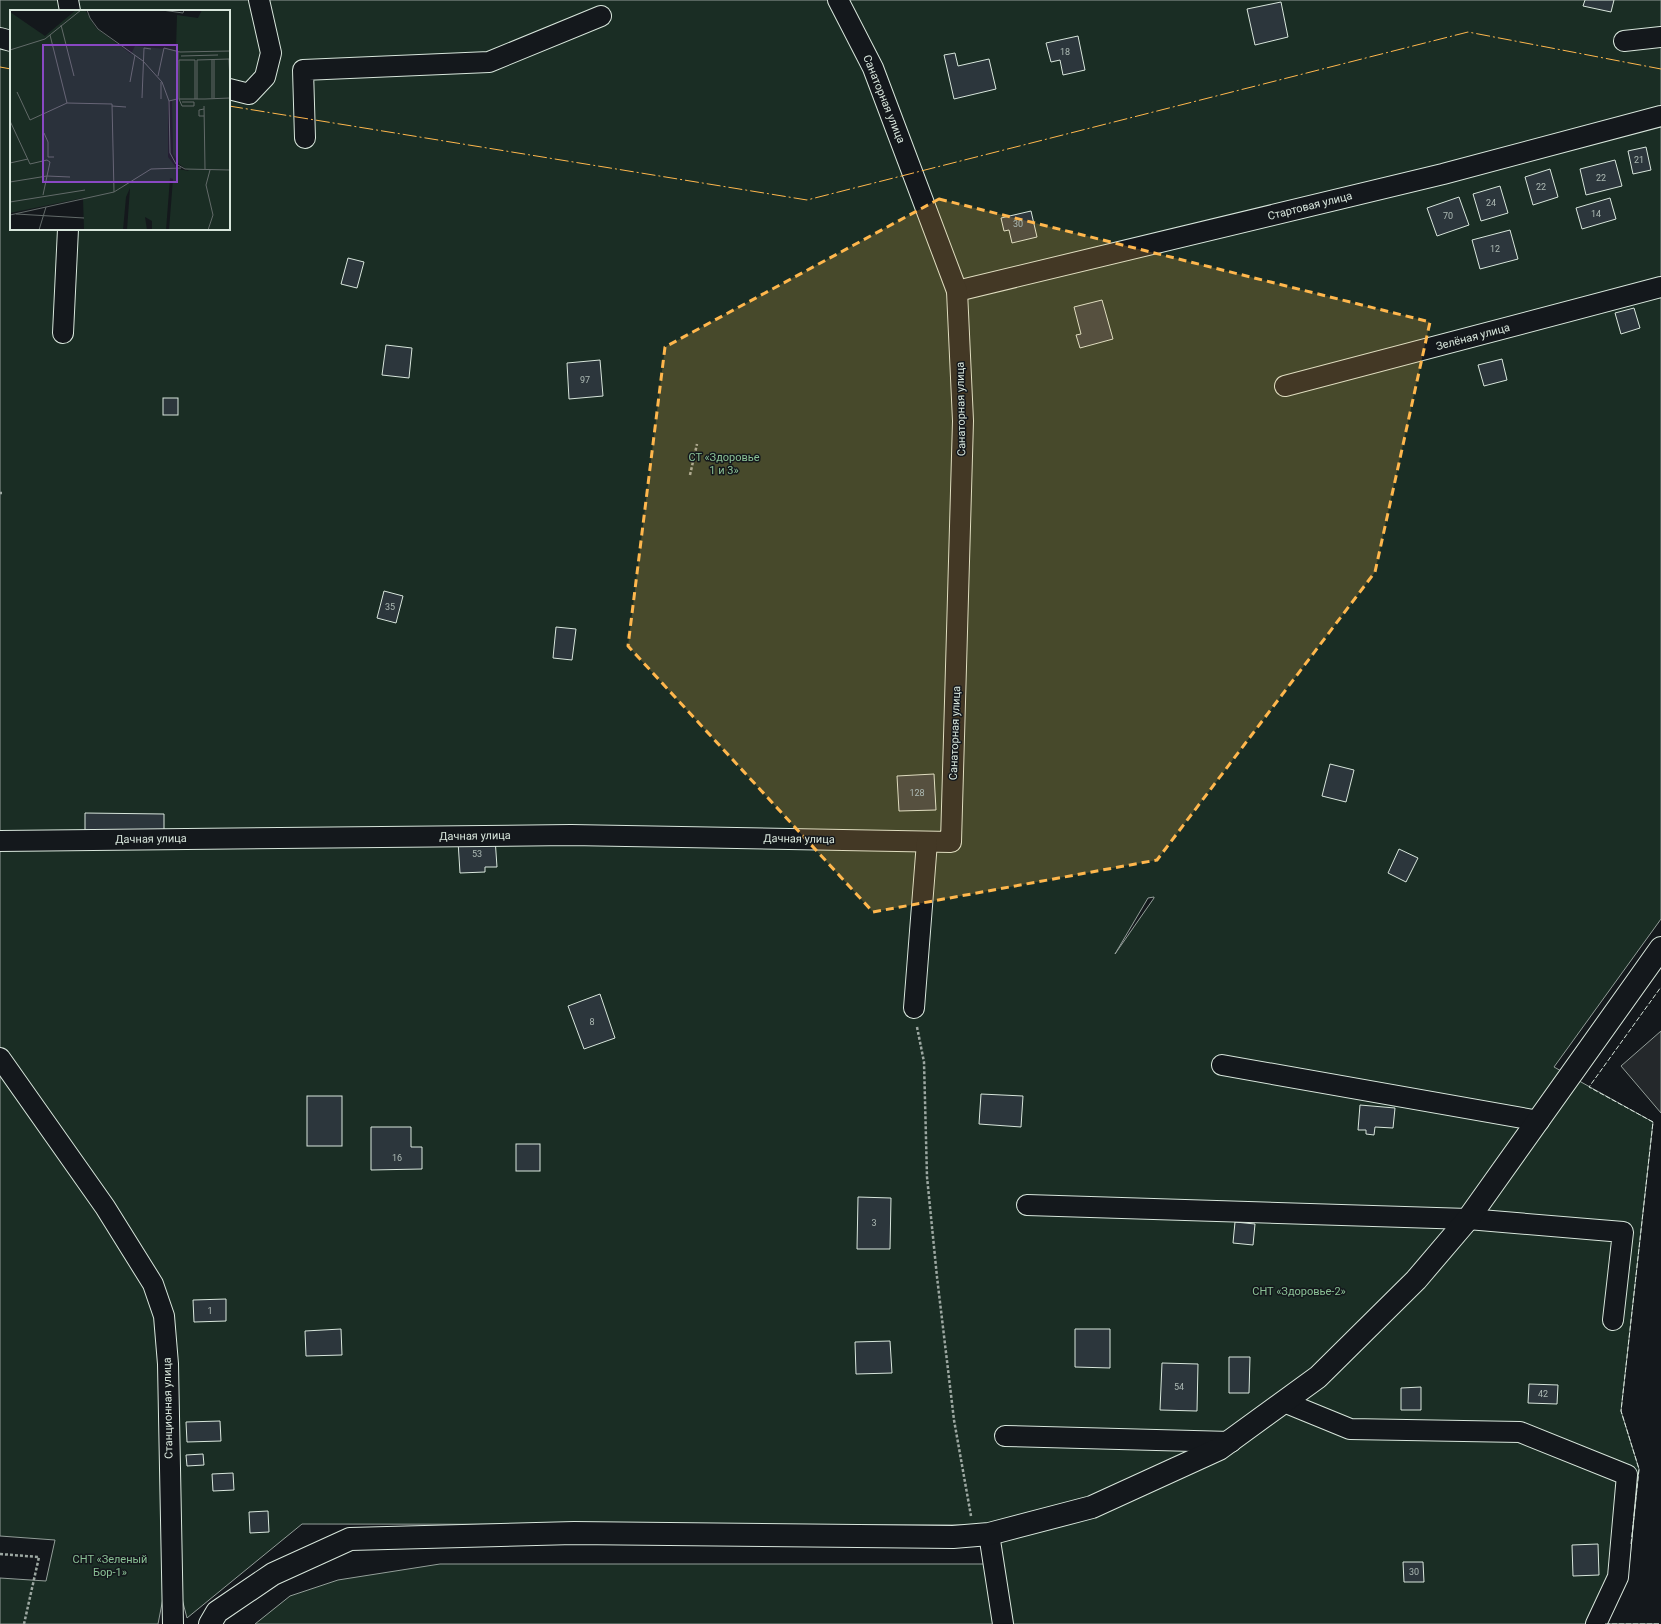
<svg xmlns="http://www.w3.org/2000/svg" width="1661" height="1624" font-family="Roboto,sans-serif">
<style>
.green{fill:#1a2d24;stroke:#939e99;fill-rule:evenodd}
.parking{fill:#24282b;stroke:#939e99}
.building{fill:#2c363c;stroke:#d8e6dc}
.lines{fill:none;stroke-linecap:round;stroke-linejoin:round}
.minor-casing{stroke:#d8e6dc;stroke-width:22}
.major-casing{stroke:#d8e6dc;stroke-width:24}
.path{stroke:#9da8a2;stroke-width:2.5;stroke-dasharray:3 2;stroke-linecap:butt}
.minor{stroke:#14181c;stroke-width:20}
.major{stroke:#14181c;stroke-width:22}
.fence{stroke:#d8e6dc;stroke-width:1;stroke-dasharray:5 2;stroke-linecap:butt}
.power{stroke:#ffb74d;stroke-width:1;stroke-dasharray:14 3 2 3;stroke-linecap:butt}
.marked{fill:#ffb74d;fill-opacity:0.2;stroke:#ffb74d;stroke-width:3;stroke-dasharray:8 5;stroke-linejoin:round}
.labels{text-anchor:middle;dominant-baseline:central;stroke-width:3;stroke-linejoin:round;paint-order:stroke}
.number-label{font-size:9px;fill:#adbab4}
.street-label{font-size:11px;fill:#d8e6dc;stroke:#14181c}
.park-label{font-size:11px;fill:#8ac095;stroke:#14181c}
.inset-road{fill:none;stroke:#626a69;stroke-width:1}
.view{fill:#8948c3;fill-opacity:0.15;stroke:#8948c3;stroke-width:2}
.inset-edge{fill:none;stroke:#d8e6dc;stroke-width:2}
</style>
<rect width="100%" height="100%" fill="#14181c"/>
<path class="green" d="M0,0H1661V919L1554,1067L1653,1122L1621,1411L1639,1469L1629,1567L1603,1624H1659H255L290,1596L338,1580L440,1564H985L987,1525L302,1524L187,1618L171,1557L158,1624H0V1578L46,1581L55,1540L0,1536ZM11,11H229V229H11ZM1154,897V898L1115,954L1148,898Z"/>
<path class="parking" d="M1661,1031V1113L1621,1066Z"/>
<g class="building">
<path d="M1585,0H1614L1611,12L1583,6Z"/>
<path d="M1281,2L1288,37L1255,45L1247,9Z"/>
<path d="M1078,36L1085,70L1063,75L1060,60L1051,62L1046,43Z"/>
<path d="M955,53L958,66L989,59L996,89L954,99L944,55Z"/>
<path d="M1646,147L1651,170L1633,174L1628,151Z"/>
<path d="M1615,160L1622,186L1586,195L1580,169Z"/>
<path d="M1550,169L1558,197L1533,205L1525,177Z"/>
<path d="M1500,186L1508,213L1481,221L1473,194Z"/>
<path d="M1459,197L1469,225L1437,236L1427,208Z"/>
<path d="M1610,198L1616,219L1582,229L1576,208Z"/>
<path d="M1031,211L1037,237L1012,243L1009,230L1004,231L1001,218Z"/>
<path d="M1510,230L1518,259L1480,269L1472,240Z"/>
<path d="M348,258L364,262L357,288L341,284Z"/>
<path d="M1102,300L1113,339L1080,348L1076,335L1081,334L1074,307Z"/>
<path d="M1634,308L1640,328L1621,334L1615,313Z"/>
<path d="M386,345L412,348L409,378L382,375Z"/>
<path d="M1502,359L1507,380L1484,386L1478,365Z"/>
<path d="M600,360L603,396L569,399L567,363Z"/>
<rect x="163" y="398" width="15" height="17"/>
<path d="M384,591L403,596L396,623L377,618Z"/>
<path d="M556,627L576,629L572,660L553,658Z"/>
<path d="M1330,764L1354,770L1346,802L1322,796Z"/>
<path d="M934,774L936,810L899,811L897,776Z"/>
<path d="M85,813L164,814V831L85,830Z"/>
<path d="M495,838L497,867H485V872L460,873L458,841Z"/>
<path d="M1399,849L1418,858L1406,882L1388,873Z"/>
<path d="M600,994L615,1038L584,1049L568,1006Z"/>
<path d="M981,1094L1023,1096L1021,1127L979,1124Z"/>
<rect x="307" y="1096" width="35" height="50"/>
<path d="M1360,1105L1395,1108L1393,1128L1375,1127L1374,1135L1366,1134V1130H1358Z"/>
<path d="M371,1127H411V1147H422V1169L371,1170Z"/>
<rect x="516" y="1144" width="24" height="27"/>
<path d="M858,1197L891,1198L890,1249H857Z"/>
<path d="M1235,1222L1255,1224L1253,1245L1233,1243Z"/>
<path d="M226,1299V1321L194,1322L193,1300Z"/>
<path d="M341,1329L342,1355L306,1356L305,1331Z"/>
<path d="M1075,1329H1110V1368L1075,1367Z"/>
<path d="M890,1341L892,1373L856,1374L855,1342Z"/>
<path d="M1229,1357H1250L1249,1393H1229Z"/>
<path d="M1162,1363L1198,1364L1197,1411L1160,1410Z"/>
<path d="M1529,1384L1558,1385L1557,1404L1528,1403Z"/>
<path d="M1421,1387V1410H1401V1388Z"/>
<path d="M220,1421L221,1441L187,1442L186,1422Z"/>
<path d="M203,1454L204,1465L187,1466L186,1455Z"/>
<path d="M233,1473L234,1490L213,1491L212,1474Z"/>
<path d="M268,1511L269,1532L250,1533L249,1512Z"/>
<path d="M1598,1544L1599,1575L1573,1576L1572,1545Z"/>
<path d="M1403,1562H1423L1424,1582H1404Z"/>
</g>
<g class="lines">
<defs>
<g id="minor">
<path d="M68,0L70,11"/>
<path d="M0,38L11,41"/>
<path d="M1624,41L1661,37"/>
<path d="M229,89L249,94L265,77L271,53L259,0"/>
<path d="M305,138L303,70L489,62L601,16"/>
<path d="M957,291L1443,174L1661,116"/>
<path d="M63,333L68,229"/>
<path d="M1285,386L1661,287"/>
<path d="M0,841L571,835L951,842L963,421L957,291L873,68L838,0"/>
<path d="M914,1008L927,842"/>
<path d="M0,1058L105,1207L153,1284L164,1316L168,1364L173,1624"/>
<path d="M1222,1065L1539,1121"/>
<path d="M1027,1205L1468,1219L1623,1232L1613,1320"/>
<path d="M1284,1402L1350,1429L1520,1432L1627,1475L1618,1577L1596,1624"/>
<path d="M1005,1436L1231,1442"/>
<path d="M989,1534L1003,1624"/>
</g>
<path id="major" d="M210,1624L217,1612L273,1574L350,1539L574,1533L953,1537L989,1534L1092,1507L1219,1449L1318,1377L1416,1280L1468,1219L1661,948"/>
</defs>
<use href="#minor" class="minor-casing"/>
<use href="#major" class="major-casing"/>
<g class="path">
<path d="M690,475L697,444"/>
<path d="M0,493H2"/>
<path d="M917,1027L924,1062L927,1177L937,1277L954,1420L971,1516"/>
<path d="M0,1554L39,1557L24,1624"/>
</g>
<use href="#minor" class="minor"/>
<use href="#major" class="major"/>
<g class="fence">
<path d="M1631,1544L1639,1469L1621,1411L1653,1122L1589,1087L1661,987"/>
<path d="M1605,1624H1659"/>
</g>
<g class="power">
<path d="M0,67L11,69"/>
<path d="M229,106L807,200L1468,32L1661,69"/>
</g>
</g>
<path class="marked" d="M939,199L1430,322L1375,572L1157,860L873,912L628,646L665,347Z"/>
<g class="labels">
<g class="number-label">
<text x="1065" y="52">18</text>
<text x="1639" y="160">21</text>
<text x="1601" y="178">22</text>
<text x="1541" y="187">22</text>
<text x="1491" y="203">24</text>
<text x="1596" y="214">14</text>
<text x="1448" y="216">70</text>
<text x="1018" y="224">30</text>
<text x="1495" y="249">12</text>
<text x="585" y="380">97</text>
<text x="390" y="607">35</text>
<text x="917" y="793">128</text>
<text x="477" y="854">53</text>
<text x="592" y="1022">8</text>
<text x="397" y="1158">16</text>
<text x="874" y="1223">3</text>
<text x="210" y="1311">1</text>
<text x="1179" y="1387">54</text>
<text x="1543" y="1394">42</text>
<text x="1414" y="1572">30</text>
</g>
<g class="street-label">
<text transform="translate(884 99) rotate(68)">Санаторная улица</text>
<text transform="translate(1310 206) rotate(-14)">Стартовая улица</text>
<text transform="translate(1473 337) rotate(-15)">Зелёная улица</text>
<text transform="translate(961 409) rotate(-91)">Санаторная улица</text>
<text transform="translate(955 733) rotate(-88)">Санаторная улица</text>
<text transform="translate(475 836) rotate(-1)">Дачная улица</text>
<text transform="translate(151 839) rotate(-1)">Дачная улица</text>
<text transform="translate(799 839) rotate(1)">Дачная улица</text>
<text transform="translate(168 1408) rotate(-91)">Станционная улица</text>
</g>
<g class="park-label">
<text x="724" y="457">СТ «Здоровье<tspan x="724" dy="13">1 и 3»</tspan></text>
<text x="1299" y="1291">СНТ «Здоровье-2»</text>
<text x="110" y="1559">СНТ «Зеленый<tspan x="110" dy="13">Бор-1»</tspan></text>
</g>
</g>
<g transform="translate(10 10)">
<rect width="220" height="220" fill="#14181c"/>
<path d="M66,0H75L86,18L121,44L125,36L166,40L167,5L188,8L192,0H220V220H159L163,169L160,168L156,220H142V211L135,207L137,220H117L120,178L116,187L113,220H74L73,188L0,203V2L35,26ZM158,91H162L163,144L169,154L179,161L162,158L166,157L158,147Z" fill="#1a2d24" fill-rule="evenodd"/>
<path class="inset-road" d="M77,0L80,8L88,19L133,51L152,72L159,91L160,143L166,154L175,159L220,160M152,0L173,3L174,0M51,15L64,66M40,25L57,93M0,40L35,29L71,0M171,46L208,45M187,50L219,49L220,72M202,50V88M204,50V88M148,66L154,38L170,42L220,41M120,72L125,45M7,82L20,110L57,93L102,94L104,182M132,88L134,38L141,39M151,89V72M169,89L172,96H184V92H172M185,89V50H169V89H195L220,88M187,89V50M159,91L167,89L168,42M102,96L116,97M194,96L195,159M194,99L189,100V106H194M0,111L20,154L37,150L40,152L33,185M34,123L38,132V147H44M0,153L18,149M0,172L37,166L60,167M0,192L75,180M6,204L74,208M0,205L104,182L141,159L171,158M29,220L36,197M198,220L203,205L196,175L200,160"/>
<path class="view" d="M33,35H167V172H33Z"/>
<rect width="220" height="220" class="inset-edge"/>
</g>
</svg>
